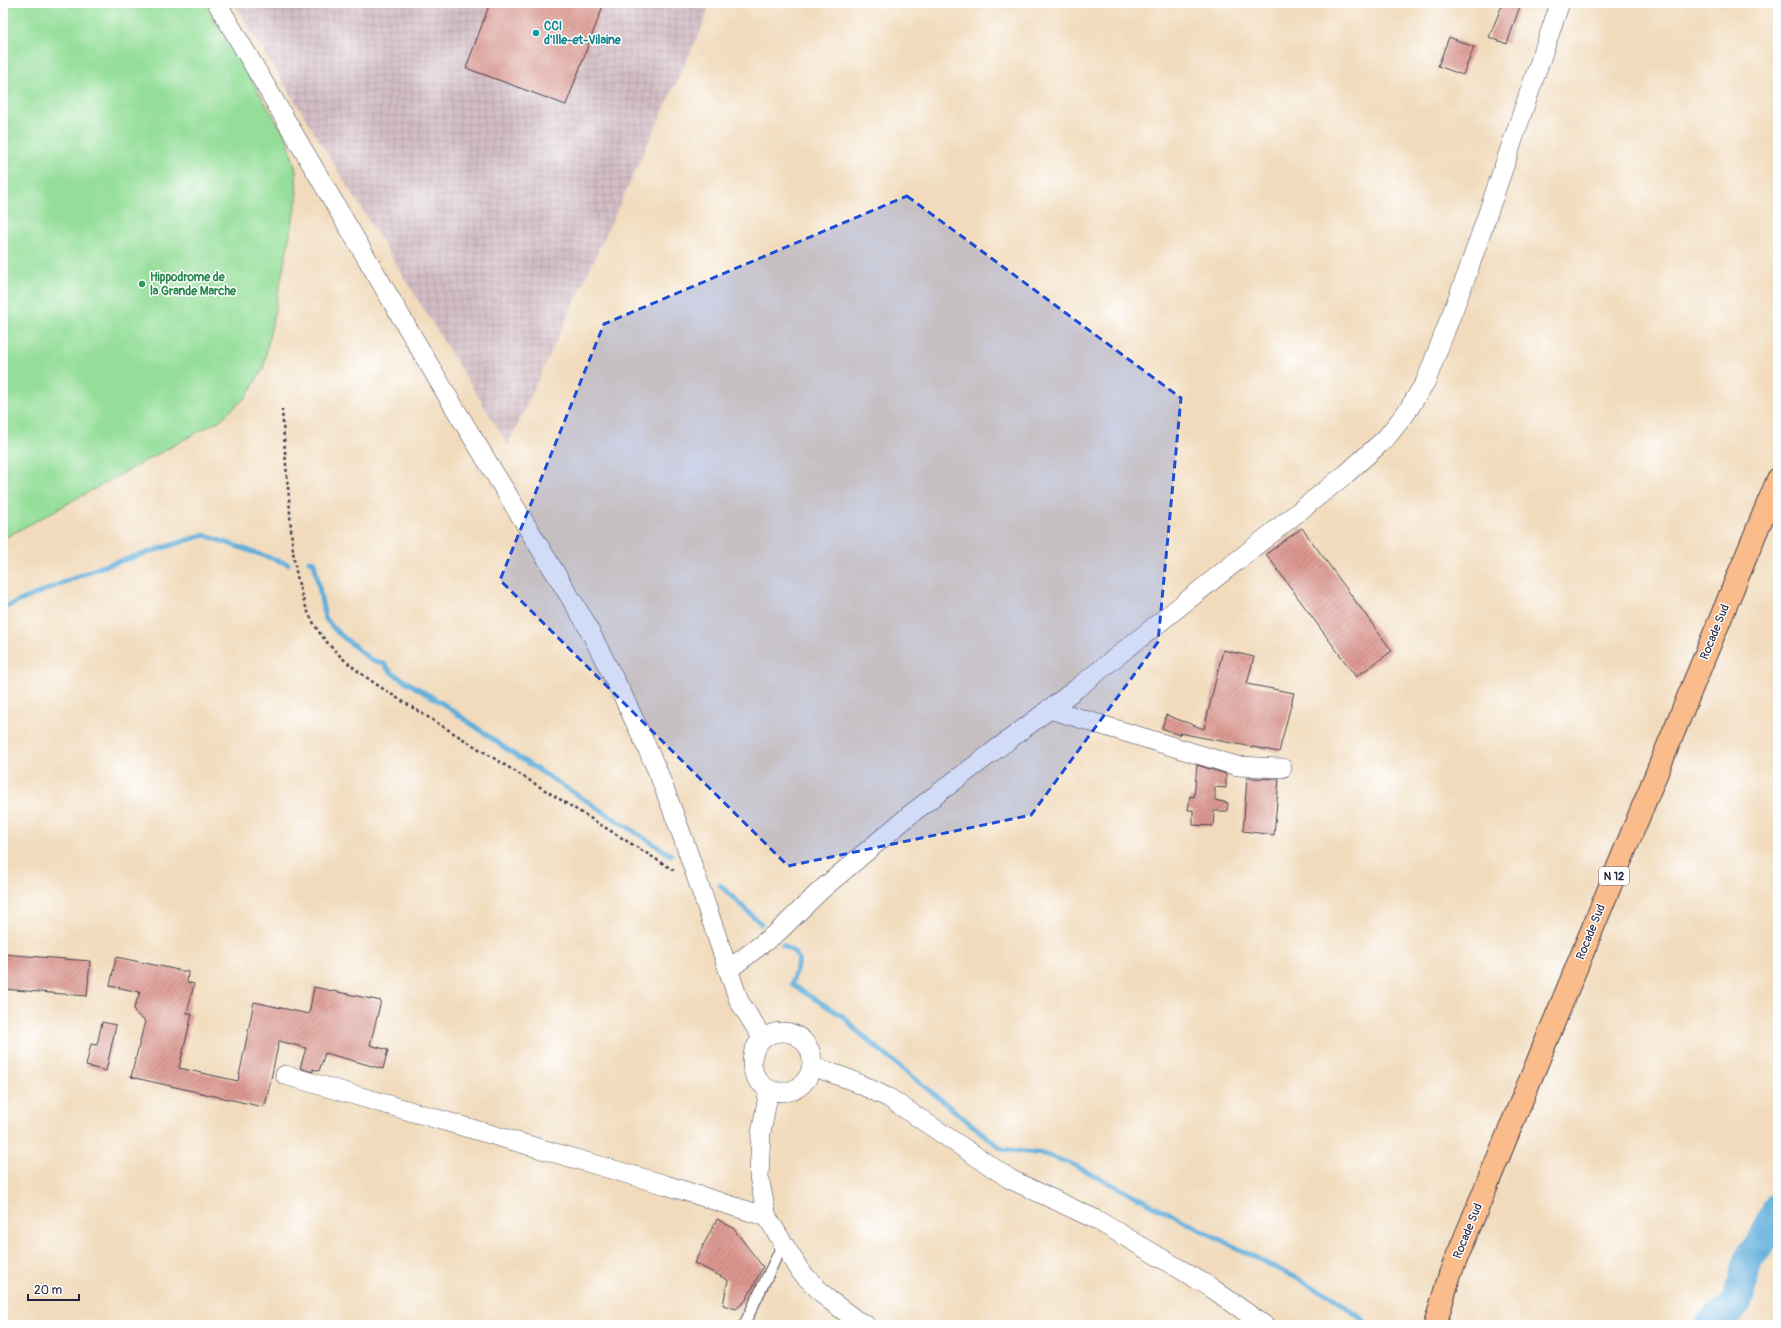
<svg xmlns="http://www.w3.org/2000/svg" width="1781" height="1328" font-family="Pangolin,sans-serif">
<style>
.industrial{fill:url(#industrial-grid)}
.grass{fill:#94de99;stroke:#5b806a}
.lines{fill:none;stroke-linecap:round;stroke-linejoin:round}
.stream{stroke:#60aeda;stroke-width:5}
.river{stroke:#60aeda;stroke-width:30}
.building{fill:url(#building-hatch)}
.lane-casing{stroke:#413e4e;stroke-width:12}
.street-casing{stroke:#413e4e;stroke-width:20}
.primary-casing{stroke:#413e4e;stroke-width:24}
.path{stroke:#413e4e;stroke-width:2.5;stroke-dasharray:3 3;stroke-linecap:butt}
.lane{stroke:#fff;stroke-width:10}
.street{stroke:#fff;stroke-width:19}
.primary{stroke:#fabc8b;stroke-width:22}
.marked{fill:#1d4ed8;fill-opacity:0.2;stroke:#1d4ed8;stroke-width:3;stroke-dasharray:8 5;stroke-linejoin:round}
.culture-dot{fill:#0f9aa8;stroke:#fff;stroke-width:1.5}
.leisure-dot{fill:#2e9e5b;stroke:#fff;stroke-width:1.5}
.labels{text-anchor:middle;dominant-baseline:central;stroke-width:3;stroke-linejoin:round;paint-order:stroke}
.shield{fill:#fff;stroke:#646476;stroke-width:1}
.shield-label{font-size:11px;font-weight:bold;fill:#22223b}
.culture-label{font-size:12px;font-weight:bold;fill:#0d838f;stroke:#fff;text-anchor:start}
.leisure-label{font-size:12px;font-weight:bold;fill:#27864d;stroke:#fff;text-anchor:start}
.street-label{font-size:12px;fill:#22223b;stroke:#fff}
</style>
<defs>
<pattern id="industrial-grid" width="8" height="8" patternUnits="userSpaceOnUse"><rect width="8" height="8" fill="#d2bdc5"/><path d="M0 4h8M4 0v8" fill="none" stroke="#b4a2aa"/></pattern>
<pattern id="building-hatch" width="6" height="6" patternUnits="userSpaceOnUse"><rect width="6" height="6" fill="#dc978f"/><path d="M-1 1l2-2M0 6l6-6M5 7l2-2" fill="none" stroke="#b27b76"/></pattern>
</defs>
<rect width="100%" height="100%" fill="#fff"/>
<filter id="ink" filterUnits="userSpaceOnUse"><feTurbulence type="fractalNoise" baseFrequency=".025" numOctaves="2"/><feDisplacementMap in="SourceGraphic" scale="8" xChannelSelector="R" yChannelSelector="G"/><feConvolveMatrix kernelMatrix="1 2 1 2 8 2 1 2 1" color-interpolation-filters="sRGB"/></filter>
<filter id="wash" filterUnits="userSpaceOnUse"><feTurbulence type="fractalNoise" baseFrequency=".012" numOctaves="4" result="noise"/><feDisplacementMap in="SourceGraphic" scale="16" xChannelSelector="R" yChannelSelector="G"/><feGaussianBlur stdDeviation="0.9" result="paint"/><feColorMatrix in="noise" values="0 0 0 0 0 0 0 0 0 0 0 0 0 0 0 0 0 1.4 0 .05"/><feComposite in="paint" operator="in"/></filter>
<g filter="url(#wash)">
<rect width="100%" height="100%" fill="#f1dbbc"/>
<path class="industrial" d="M234,3H710L703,25L508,445Z"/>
<path class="grass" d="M3,3H205L288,141L296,171L297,199L263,369L246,397L220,420L3,539Z"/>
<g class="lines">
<g class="stream">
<path d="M309,561L314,562L325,618L337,632L371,660L383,663L392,673L445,705L515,755L671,855"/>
<path d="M3,608L98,568L204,535L288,564"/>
<path d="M720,885L761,924"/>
<path d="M783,945L794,952L799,959L792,983L794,986L844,1017L856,1030L893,1061L1002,1149L1043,1154L1072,1164L1331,1296L1370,1325"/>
</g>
<path class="river" d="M1709,1325C1716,1317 1727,1315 1733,1307C1742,1296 1743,1279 1746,1266C1750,1253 1755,1251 1762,1240C1769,1230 1773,1218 1778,1207"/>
</g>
<g id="blocks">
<g class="building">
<path d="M490,3H604L566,105L466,68Z"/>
<path d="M1503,3H1521L1507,44L1489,37Z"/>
<path d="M1449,37L1474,47L1463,75L1438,66Z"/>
<path d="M1302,528L1392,651L1356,677L1266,554Z"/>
<path d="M1223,650L1254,657L1247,684L1294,693L1279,752L1179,733V735L1162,728L1166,715L1204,729Z"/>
<path d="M1197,765L1226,774V788L1215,787V800L1228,803L1227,811H1214L1213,826L1193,825V810H1188L1190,796L1194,797Z"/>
<path d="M1247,778L1279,779L1274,835L1243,831Z"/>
<path d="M3,954L90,961L87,996L3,989Z"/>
<path d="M116,957L188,972L187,982L194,984L187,1013L192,1014L179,1068L238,1081L254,1002L309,1014L314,987L381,1001L370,1045L388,1050L383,1069L325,1053L319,1071L313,1069V1072L300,1068L306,1048L279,1041L266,1102L263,1107L131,1077L145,1021L135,1013L134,1008L140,992L110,986Z"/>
<path d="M102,1022L116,1025L106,1071L86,1066L91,1044L97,1045Z"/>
<path d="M717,1219L733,1228L763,1267L746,1300L736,1309L723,1305L728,1280L694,1263Z"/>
</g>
</g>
</g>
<g filter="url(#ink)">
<use href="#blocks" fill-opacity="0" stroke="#413e4e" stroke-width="1"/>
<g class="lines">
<defs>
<path id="lane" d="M744,1325L777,1256L784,1245"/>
<g id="street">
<path d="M217,3L451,402L584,620L624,698L658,772L683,838L739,1001L763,1039"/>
<path d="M1049,709L1237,766L1282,768"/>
<path d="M728,970L779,931L821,890L912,813L1076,689L1346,474L1386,438L1406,413L1426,381L1467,274L1560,3"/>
<circle cx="782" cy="1062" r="30"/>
<path d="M812,1066L851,1080L889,1098L1010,1179L1097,1220L1210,1287L1264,1325"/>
<path d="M285,1075L666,1185L767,1217"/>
<path d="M769,1090L761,1133L759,1177L767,1217L801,1272L828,1299L856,1320L866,1325"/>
</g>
<path id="primary" d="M1435,1325L1450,1274L1778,479"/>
</defs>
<use href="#lane" class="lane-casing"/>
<use href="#street" class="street-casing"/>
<use href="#primary" class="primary-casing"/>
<path class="path" d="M282,409C284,438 286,468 289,497C292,544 293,597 322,636C341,661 368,679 394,696L675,871"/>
<use href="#lane" class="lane"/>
<use href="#street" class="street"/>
<use href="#primary" class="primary"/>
</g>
</g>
<path class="marked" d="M907,196L1181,398L1158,642L1031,815L788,866L500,580L604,324Z"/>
<circle class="culture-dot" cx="536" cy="33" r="4"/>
<circle class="leisure-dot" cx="142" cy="284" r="4"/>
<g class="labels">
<rect class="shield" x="1599" y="867" width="30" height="18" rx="3"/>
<g class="shield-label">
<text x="1614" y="876">N 12</text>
</g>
<g class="culture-label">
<text x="544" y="26">CCI<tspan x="544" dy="14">d'Ille-et-Vilaine</tspan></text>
</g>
<g class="leisure-label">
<text x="150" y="277">Hippodrome de<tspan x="150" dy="14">la Grande Marche</tspan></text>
</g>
<g class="street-label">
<text transform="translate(1715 632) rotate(-68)">Rocade Sud</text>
<text transform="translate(1591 932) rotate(-68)">Rocade Sud</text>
<text transform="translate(1468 1231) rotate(-68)">Rocade Sud</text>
</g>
</g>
<rect width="1781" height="1328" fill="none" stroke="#fff" stroke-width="16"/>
<path d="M28 1294v6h51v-6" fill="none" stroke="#22223b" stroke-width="2"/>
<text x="34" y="1294" font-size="12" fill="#22223b" stroke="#ffffff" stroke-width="3" paint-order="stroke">20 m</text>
</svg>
